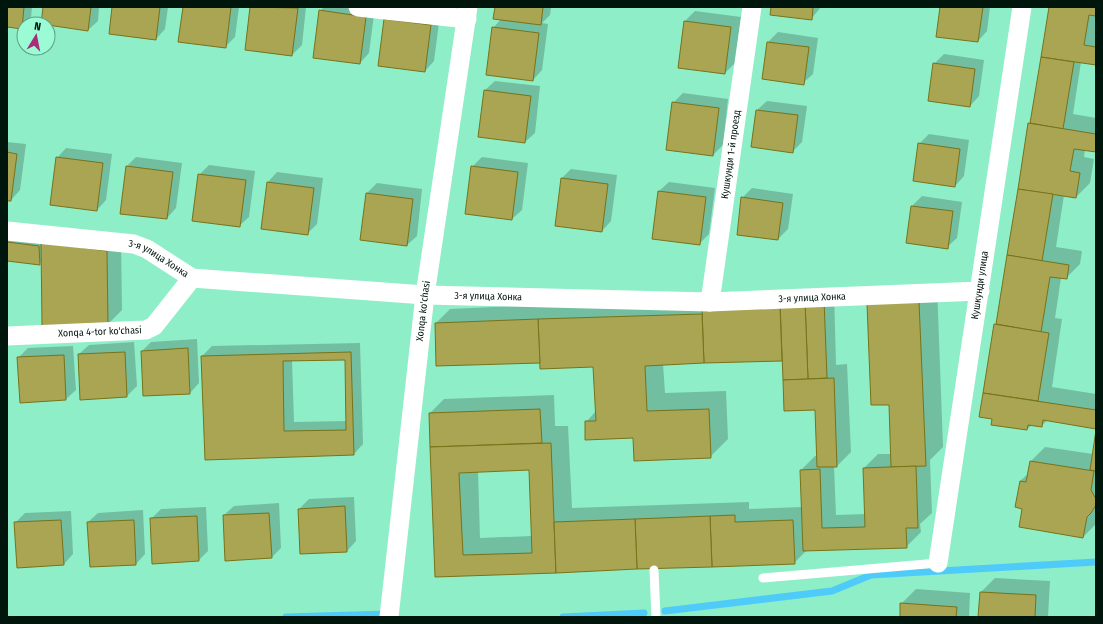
<svg xmlns="http://www.w3.org/2000/svg" width="1103" height="624" font-family="'Fira Sans Condensed',sans-serif">
<style>
.shadow{fill:#0003;fill-rule:evenodd}
.lines{fill:none;stroke-linecap:round;stroke-linejoin:round}
.stream{stroke:#4fcbf9;stroke-width:7}
.building{fill:#a9a552;stroke:#777319;fill-rule:evenodd}
.service{stroke:#fff;stroke-width:9}
.minor{stroke:#fff;stroke-width:19}
.labels{text-anchor:middle;dominant-baseline:central;stroke-width:4;stroke-linejoin:round;paint-order:stroke}
.street-label{font-size:10px;fill:#00160d;stroke:#9bfbd5}
</style>
<rect width="100%" height="100%" fill="#8eeec8"/>
<g class="shadow">
<path d="M7,7H32L31,18L21,27L7,26Z"/>
<path d="M44,7H99L98,21L88,30L48,25Z"/>
<path d="M113,7H168L165,29L156,39Z"/>
<path d="M184,7H239L235,37L225,47Z"/>
<path d="M251,7H306L302,45L292,55L246,49Z"/>
<path d="M324,7H375L369,53L360,63L320,11Z"/>
<path d="M496,7H551L550,15L542,23L548,24L542,70L533,80L493,28L501,19Z"/>
<path d="M772,7H821L811,19Z"/>
<path d="M941,7H990L987,31L978,41Z"/>
<path d="M1050,7H1096V64L1081,62L1073,114L1096,118V151L1085,149L1084,157L1094,159L1090,183L1076,197L1064,195L1056,247L1082,251L1080,264L1066,278H1061L1055,318L1062,319L1052,387L1096,394V428L1048,420L1041,426L1032,425L1027,429L981,416Z"/>
<path d="M695,11L741,17L735,63L725,73L679,67L685,21Z"/>
<path d="M440,15L434,61L425,71L385,19Z"/>
<path d="M778,32L818,38L813,74L803,83L768,42Z"/>
<path d="M944,54L984,60L979,96L970,106L934,64Z"/>
<path d="M495,81L540,86L535,133L525,142L485,90Z"/>
<path d="M683,93L728,99L723,145L713,155L673,103Z"/>
<path d="M767,101L807,106L802,142L792,152L757,110Z"/>
<path d="M929,134L969,140L964,176L955,186L919,144Z"/>
<path d="M7,142L26,144L20,190L11,200H7Z"/>
<path d="M66,148L112,154L106,200L97,210L57,158Z"/>
<path d="M136,157L182,163L176,208L167,218L127,166Z"/>
<path d="M482,157L528,163L522,210L512,219L472,167Z"/>
<path d="M209,165L255,171L249,217L239,226L199,175Z"/>
<path d="M571,169L617,175L611,221L602,231L562,178Z"/>
<path d="M277,172L323,178L317,224L307,234L268,182Z"/>
<path d="M669,182L715,188L709,234L699,244L659,191Z"/>
<path d="M377,183L422,189L417,236L407,245L367,193Z"/>
<path d="M752,188L793,194L788,229L778,239L742,198Z"/>
<path d="M922,196L962,202L957,238L947,247L912,206Z"/>
<path d="M7,231L121,237L122,310L108,324L42,261L39,264L7,260Z"/>
<path d="M937,285L943,447L930,460L932,513L920,524L921,532L906,547L807,550L794,563L436,576L430,413L444,399L554,395L555,426H568L572,508L749,502V509L802,507L801,470L815,456H818L816,409L785,410L783,360L663,364L665,393L726,391L728,439L710,457L586,422L596,411L594,366L541,360L436,323L450,309L834,291L836,365L847,364L851,452L837,466H834L836,515L866,514L864,468L878,454H892L890,404L868,304ZM530,469L532,536L480,538L478,471Z"/>
<path d="M197,339L199,383L190,393L142,351L151,342Z"/>
<path d="M134,342L137,386L127,396L79,354L89,345Z"/>
<path d="M360,343L363,444L354,454L206,459L202,356L212,346ZM346,359L347,421L294,422L292,360Z"/>
<path d="M73,346L76,390L66,399L21,402L18,358L28,348Z"/>
<path d="M1096,436V524L1083,537L1023,508L1016,507L1020,481L1029,473L1031,461L1045,447L1093,454Z"/>
<path d="M354,497L356,541L347,551L299,509L309,499Z"/>
<path d="M279,503L281,548L272,557L224,515L234,506Z"/>
<path d="M206,507L208,551L199,560L151,519L161,509Z"/>
<path d="M143,510L145,554L136,564L88,522L98,513Z"/>
<path d="M71,511L73,554L64,564L15,523L25,513Z"/>
<path d="M995,578L1050,581L1048,617H979L981,592Z"/>
<path d="M916,589L970,593L969,617H901V604Z"/>
</g>
<g class="lines">
<g class="stream">
<path d="M665,611L832,591L871,575L1096,562"/>
<path d="M286,617L388,614"/>
<path d="M563,617L644,613"/>
</g>
</g>
<g class="building">
<path d="M7,7H24L22,29L7,27Z"/>
<path d="M43,7H91L88,31L41,24Z"/>
<path d="M112,7H160L156,40L109,34Z"/>
<path d="M183,7H231L226,48L178,42Z"/>
<path d="M250,7L298,8L292,56L245,50Z"/>
<path d="M495,7H543L541,25L493,19Z"/>
<path d="M771,7H813L812,20L770,15Z"/>
<path d="M940,7H983L978,42L936,37Z"/>
<path d="M1049,7H1096V16L1089,15L1084,45L1096,47V65L1041,57Z"/>
<path d="M319,10L366,17L360,64L313,58Z"/>
<path d="M384,19L431,25L425,72L378,66Z"/>
<path d="M684,21L731,27L725,74L678,68Z"/>
<path d="M492,27L539,33L533,81L486,75Z"/>
<path d="M767,42L809,47L804,85L762,79Z"/>
<path d="M1041,57L1074,62L1063,129L1030,123Z"/>
<path d="M933,63L975,69L970,107L928,101Z"/>
<path d="M484,90L531,96L525,143L478,137Z"/>
<path d="M672,102L719,108L713,156L666,150Z"/>
<path d="M756,110L798,115L793,153L751,147Z"/>
<path d="M1028,123L1096,134V152L1074,149L1070,171L1080,173L1076,198L1018,189Z"/>
<path d="M918,143L960,149L955,187L913,181Z"/>
<path d="M7,152L17,154L11,201H7Z"/>
<path d="M56,157L103,163L97,211L50,205Z"/>
<path d="M126,166L173,172L167,219L120,214Z"/>
<path d="M471,166L518,172L512,220L465,214Z"/>
<path d="M198,174L246,180L240,227L192,221Z"/>
<path d="M561,178L608,184L602,232L555,226Z"/>
<path d="M267,182L314,188L308,235L261,229Z"/>
<path d="M1018,189L1053,194L1042,261L1007,255Z"/>
<path d="M658,191L706,197L700,245L652,239Z"/>
<path d="M366,193L413,199L407,246L360,240Z"/>
<path d="M741,197L783,203L778,240L737,235Z"/>
<path d="M911,206L953,211L948,249L906,243Z"/>
<path d="M7,242L39,246L40,265L7,261Z"/>
<path d="M41,242L107,251L108,325L42,326Z"/>
<path d="M1007,255L1069,265L1067,279L1050,277L1041,332L996,324Z"/>
<path d="M824,300L827,378L808,379L805,301Z"/>
<path d="M805,301L808,379L783,380L780,302Z"/>
<path d="M919,302L926,466L891,467L889,405H871L867,304Z"/>
<path d="M780,306L782,361L704,363L702,309Z"/>
<path d="M702,314L704,363L645,366L647,411L709,409L711,458L634,461L633,438L585,440V421H596L593,367L540,369L538,319Z"/>
<path d="M538,319L540,363L436,366L435,323Z"/>
<path d="M994,324L1049,333L1038,401L983,393Z"/>
<path d="M188,348L190,394L143,396L141,351Z"/>
<path d="M125,352L127,397L80,400L78,354Z"/>
<path d="M351,352L354,455L205,460L201,356ZM345,360L346,430L284,431L283,361Z"/>
<path d="M64,355L66,400L20,403L17,357Z"/>
<path d="M834,378L837,467H817L815,410L784,411L783,380Z"/>
<path d="M983,393L1096,410V429L1043,420L1042,427L1028,425L1027,430L991,425L992,419L979,417Z"/>
<path d="M540,409L542,443L430,447L429,413Z"/>
<path d="M1096,430V471L1090,470Z"/>
<path d="M551,443L556,573L435,577L430,447ZM529,470L532,553L463,555L459,473Z"/>
<path d="M1030,461L1094,471L1091,490L1096,499V505L1091,513L1087,517L1083,538L1019,527L1022,509L1015,507L1020,481L1026,482Z"/>
<path d="M916,466L918,528H906L907,548L803,551L800,470L820,469L822,528L865,527L863,468Z"/>
<path d="M345,506L347,552L300,554L298,509Z"/>
<path d="M269,513L272,558L225,561L223,515Z"/>
<path d="M735,515V522L793,520L795,564L712,567L710,516Z"/>
<path d="M197,516L199,561L152,564L150,518Z"/>
<path d="M710,516L712,567L637,569L635,519Z"/>
<path d="M635,519L637,569L556,573L554,522Z"/>
<path d="M61,520L64,565L17,568L14,522Z"/>
<path d="M134,520L136,565L90,567L87,522Z"/>
<path d="M980,592L1036,595L1035,617H978Z"/>
<path d="M900,603L957,607L956,617H900Z"/>
</g>
<g class="lines">
<g class="service">
<path d="M654,570L656,617"/>
<path d="M763,578L938,563"/>
</g>
<g class="minor">
<path d="M358,7L467,19"/>
<path id="s1" d="M7,231L134,244L147,249L192,278L425,295L710,302L980,291"/>
<path id="s2" d="M710,302L752,7"/>
<path id="s3" d="M7,336L146,330L154,326L192,278"/>
<path id="s4" d="M938,563L1022,7"/>
<path id="s5" d="M389,617L425,295L468,7"/>
</g>
</g>
<g class="labels">
<g class="street-label">
<text stroke="none"><textPath href="#s2" startOffset="149">Кушкунди 1-й проезд</textPath></text>
<text stroke="none"><textPath href="#s1" startOffset="156">3-я улица Хонка</textPath></text>
<text stroke="none"><textPath href="#s4" startOffset="281">Кушкунди улица</textPath></text>
<text stroke="none"><textPath href="#s1" startOffset="492">3-я улица Хонка</textPath></text>
<text stroke="none"><textPath href="#s1" startOffset="816">3-я улица Хонка</textPath></text>
<text stroke="none"><textPath href="#s5" startOffset="308">Xonqa ko'chasi</textPath></text>
<text stroke="none"><textPath href="#s3" startOffset="93">Xonqa 4-tor ko'chasi</textPath></text>
</g>
</g>
<rect width="1103" height="624" fill="none" stroke="#00160d" stroke-width="16"/>
<g transform="translate(36 36) rotate(10)"><circle r="19" fill="#9bfbd5" stroke="#5d9f85"/>
<path d="M0-3L7 15L0 10L-7 15Z" fill="#a92b7a"/>
<text y="-6" font-size="11" font-weight="bold" text-anchor="middle" fill="#00160d">N</text>
</g>
</svg>
